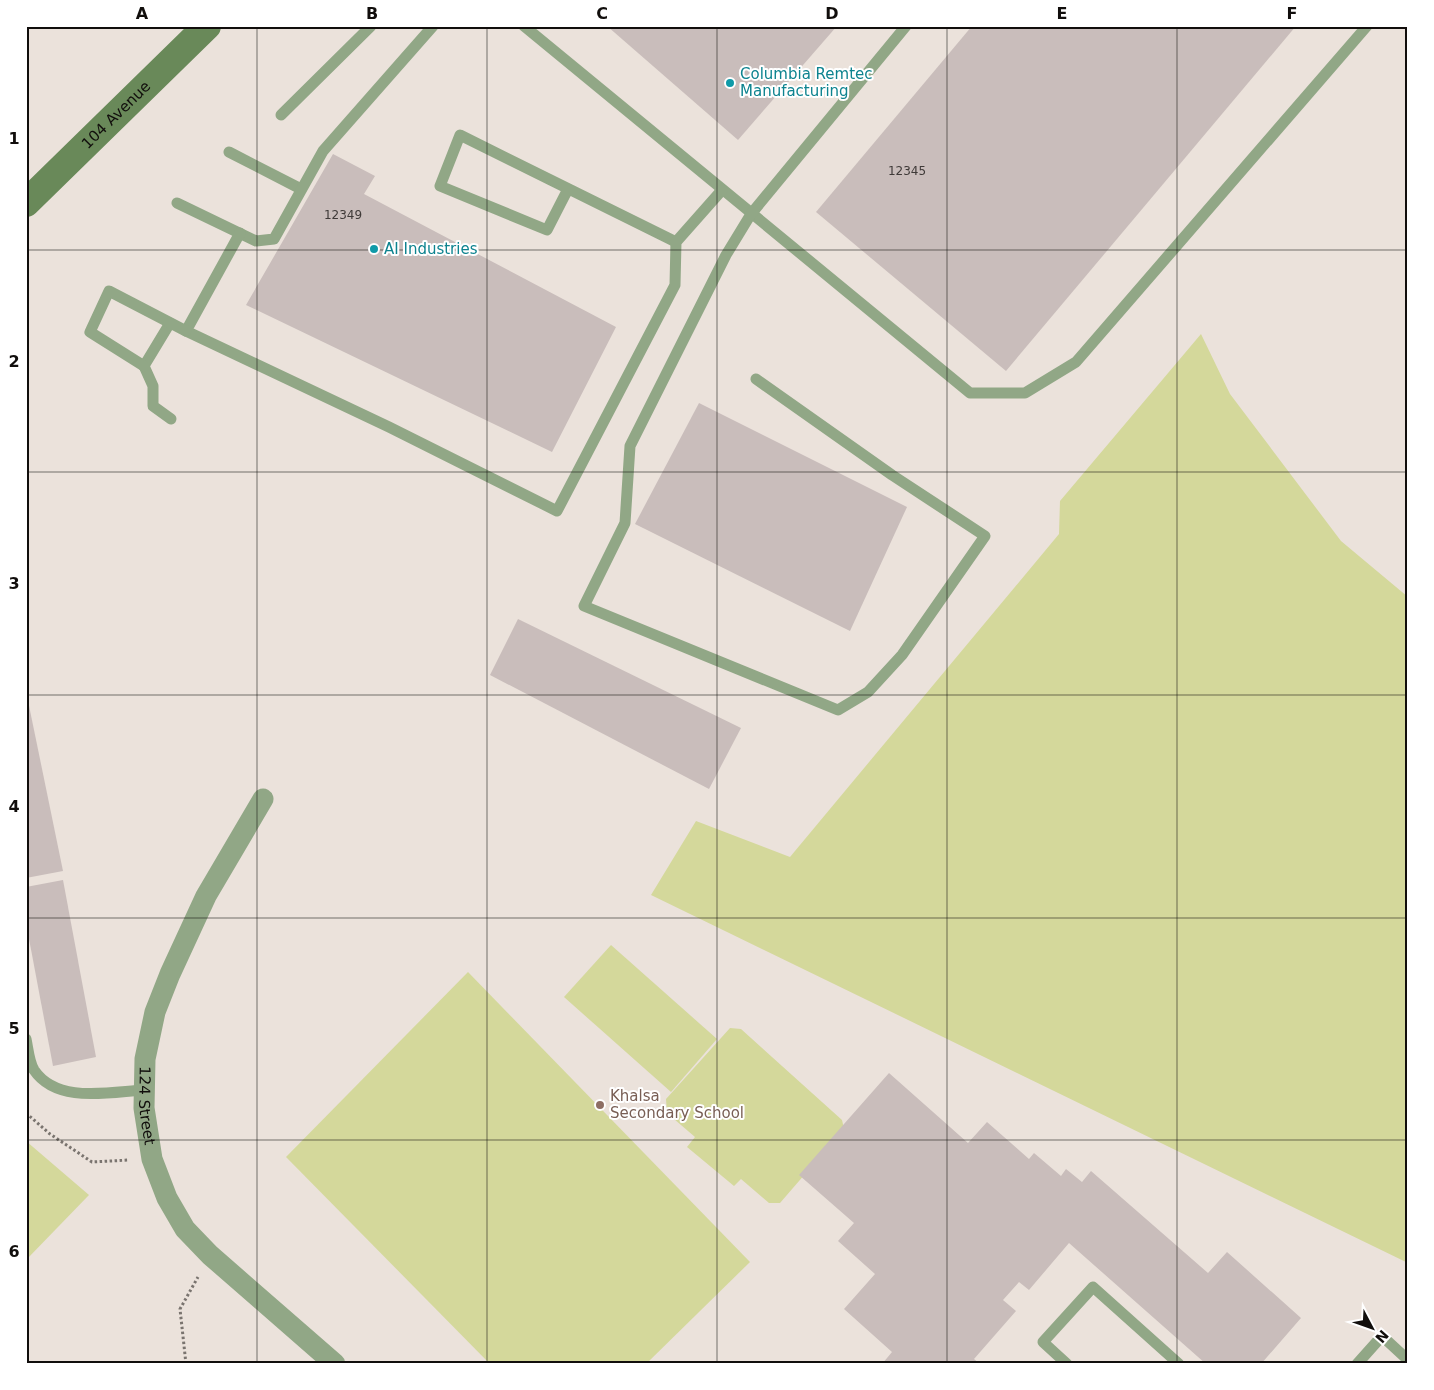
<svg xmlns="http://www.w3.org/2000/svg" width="1434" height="1390" font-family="'DejaVu Sans',sans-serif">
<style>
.green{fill:#d4d89b}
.building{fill:#c9bdbb}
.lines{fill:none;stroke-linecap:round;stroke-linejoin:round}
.path{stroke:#7a746f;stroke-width:3;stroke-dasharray:2.5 2.5;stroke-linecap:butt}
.lane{stroke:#91a786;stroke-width:11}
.street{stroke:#91a786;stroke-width:21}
.secondary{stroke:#698959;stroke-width:28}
.grid{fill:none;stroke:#110e0c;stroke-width:1;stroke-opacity:0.55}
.culture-dot{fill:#0f9aa8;stroke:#fff;stroke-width:2}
.education-dot{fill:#8d6e63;stroke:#fff;stroke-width:2}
.labels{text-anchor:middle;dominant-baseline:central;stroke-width:4;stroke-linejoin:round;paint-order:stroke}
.number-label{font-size:12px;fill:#3f3a38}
.culture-label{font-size:15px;fill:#0d838f;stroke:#fff;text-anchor:start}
.street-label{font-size:15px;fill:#110e0c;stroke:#fff}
.education-label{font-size:15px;fill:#785e54;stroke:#fff;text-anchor:start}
.neatline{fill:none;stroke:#110e0c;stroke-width:2}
.grid-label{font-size:16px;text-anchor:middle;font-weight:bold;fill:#110e0c}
</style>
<rect width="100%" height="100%" fill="#ebe2db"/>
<g class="green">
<path d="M1201,334L1230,394L1341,541L1408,597V1263L651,895L696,821L790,857L1059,534L1060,501Z"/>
<path d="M611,945L717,1039L671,1092L564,997Z"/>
<path d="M468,972L750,1262L646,1364H490L286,1157Z"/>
<path d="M730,1028L741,1029L842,1120L844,1129L780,1203H769L741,1179L734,1186L687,1147L695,1137L667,1113L666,1099Z"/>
<path d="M26,1141L89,1195L26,1260Z"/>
</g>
<g class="building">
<path d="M607,26H837L738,140Z"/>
<path d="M972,26H1296L1006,371L816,212Z"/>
<path d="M333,154L375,176L364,194L616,327L552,452L246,305Z"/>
<path d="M699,403L907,507L850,631L635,524Z"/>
<path d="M518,619L741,728L709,789L490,675Z"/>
<path d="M26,691L63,871L26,878Z"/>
<path d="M63,880L96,1057L53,1066L26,923V887Z"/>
<path d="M889,1073L968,1143L987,1122L1029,1159L1034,1153L1061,1176L1066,1169L1082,1182L1091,1171L1208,1273L1227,1252L1301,1318L1261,1364H1206L1069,1243L1029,1290L1019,1282L1003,1300L1016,1311L974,1359L980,1364H882L892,1352L844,1309L875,1274L838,1241L854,1223L799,1175Z"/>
</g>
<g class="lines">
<g class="path">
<path d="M26,1113L50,1134L92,1162L129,1160"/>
<path d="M186,1364L180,1309L198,1277"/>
</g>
<g class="lane">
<path d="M524,26L970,393H1025L1076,362L1367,26"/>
<path d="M281,115L371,26"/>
<path d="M229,152L301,189"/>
<path d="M568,189L547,230L440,186L460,135L676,242"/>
<path d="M177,203L256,241L274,239L323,151L433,26"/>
<path d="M240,233L186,331L389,427L557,511L675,285L676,242L722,190"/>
<path d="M170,323L144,366L153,386V406L171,419"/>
<path d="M144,366L90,332L109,291L186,331"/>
<path d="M756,379L892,475L985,536L902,655L868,692L838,710L584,606L625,523L630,446L726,255L751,214L906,26"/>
<path d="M26,1039C28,1048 29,1062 34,1070C57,1104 109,1092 144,1090"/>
<path d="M1067,1364L1043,1342L1093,1287L1179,1364"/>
<path d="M1357,1364L1382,1336L1408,1360"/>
</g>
<path class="street" id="s1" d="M263,799L206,896L170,974L155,1012L145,1059L144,1108L152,1159L167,1198L185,1229L210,1255L335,1364"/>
<path class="secondary" id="s2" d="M26,203L207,26"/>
</g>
<path class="grid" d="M257,26V1364M487,26V1364M717,26V1364M947,26V1364M1177,26V1364M26,250H1408M26,472H1408M26,695H1408M26,918H1408M26,1140H1408"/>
<g class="culture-dot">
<circle cx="730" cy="83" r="5"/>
<circle cx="374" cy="249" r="5"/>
</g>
<circle class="education-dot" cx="600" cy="1105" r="5"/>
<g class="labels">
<g class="number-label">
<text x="907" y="171">12345</text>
<text x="343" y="215">12349</text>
</g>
<g class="culture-label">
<text x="740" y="74">Columbia Remtec<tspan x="740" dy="17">Manufacturing</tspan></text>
<text x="384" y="249">AI Industries</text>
</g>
<g class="street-label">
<text stroke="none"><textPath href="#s2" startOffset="126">104 Avenue</textPath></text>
<text stroke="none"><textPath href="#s1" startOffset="334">124 Street</textPath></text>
</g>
<g class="education-label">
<text x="610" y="1096">Khalsa<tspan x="610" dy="17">Secondary School</tspan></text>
</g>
</g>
<rect width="1434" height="1390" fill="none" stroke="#ffffff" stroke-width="55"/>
<g transform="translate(1372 1328) rotate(131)" stroke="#ffffff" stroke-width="4" paint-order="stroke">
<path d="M0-4L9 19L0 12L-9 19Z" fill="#110e0c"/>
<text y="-8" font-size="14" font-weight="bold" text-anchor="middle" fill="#110e0c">N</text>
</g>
<rect x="28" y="28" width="1378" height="1334" class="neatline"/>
<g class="grid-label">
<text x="142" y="19">A</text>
<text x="372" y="19">B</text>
<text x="602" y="19">C</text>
<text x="832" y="19">D</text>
<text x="1062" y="19">E</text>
<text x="1292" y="19">F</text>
<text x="14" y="144">1</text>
<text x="14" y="367">2</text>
<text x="14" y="589">3</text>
<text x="14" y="812">4</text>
<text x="14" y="1034">5</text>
<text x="14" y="1257">6</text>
</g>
</svg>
